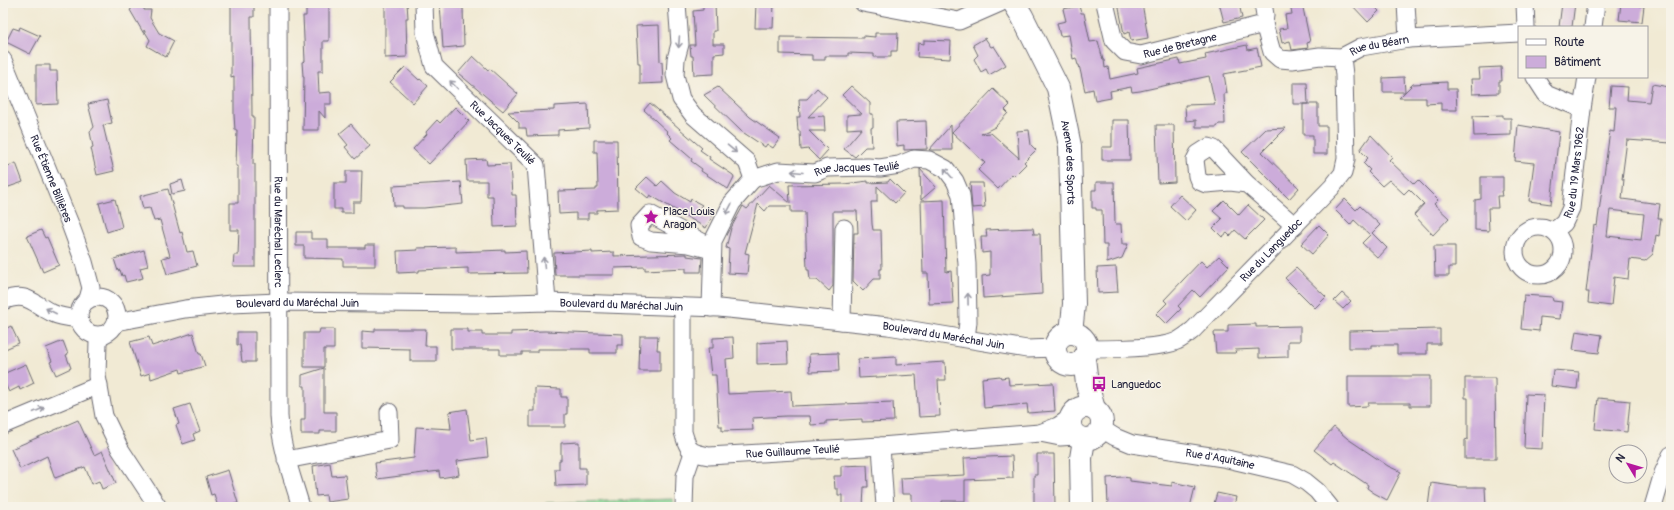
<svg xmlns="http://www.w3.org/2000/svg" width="1674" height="510" font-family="Pangolin,sans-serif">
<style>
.green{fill:#8ad795;stroke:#567c68}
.building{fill:#ccacda;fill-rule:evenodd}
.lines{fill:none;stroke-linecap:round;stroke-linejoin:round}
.street-casing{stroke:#6a6871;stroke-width:19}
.secondary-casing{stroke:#6a6871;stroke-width:24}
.street{stroke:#fff;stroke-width:17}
.secondary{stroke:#fff;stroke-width:22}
.oneway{stroke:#9c9ca7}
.labels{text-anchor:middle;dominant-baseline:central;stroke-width:3;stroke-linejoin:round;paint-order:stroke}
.street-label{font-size:11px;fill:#22223b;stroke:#f7f3e8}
.poi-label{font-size:11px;fill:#22223b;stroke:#f7f3e8;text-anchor:start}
</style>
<rect width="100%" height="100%" fill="#f7f3e8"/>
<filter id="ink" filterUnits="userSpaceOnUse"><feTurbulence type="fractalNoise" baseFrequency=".025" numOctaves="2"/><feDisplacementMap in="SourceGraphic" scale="8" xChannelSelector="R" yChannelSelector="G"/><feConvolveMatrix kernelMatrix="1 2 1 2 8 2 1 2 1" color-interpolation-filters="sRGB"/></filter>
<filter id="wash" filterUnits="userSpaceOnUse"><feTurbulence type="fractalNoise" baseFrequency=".012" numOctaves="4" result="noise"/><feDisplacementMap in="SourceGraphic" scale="16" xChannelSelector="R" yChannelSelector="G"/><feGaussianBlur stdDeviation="0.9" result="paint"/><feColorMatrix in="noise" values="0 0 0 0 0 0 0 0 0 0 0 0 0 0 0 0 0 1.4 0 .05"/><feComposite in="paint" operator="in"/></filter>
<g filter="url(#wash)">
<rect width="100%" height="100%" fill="#f1ead4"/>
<path class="green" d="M673,499V507H546V503Z"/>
<g id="blocks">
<g class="building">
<path d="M231,3H254V17H251L252,116H254L253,164H255V267H233L234,255H238L239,230H230V203H238V166H236L237,130H235L234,115V76L231,77Z"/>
<path d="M306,3H329V41H323V71H318L319,93L331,92V104H325V118L319,111V130H303L304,76H303L302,62L305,61L303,16H306Z"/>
<path d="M385,3H407L408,18H406L407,57L385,58Z"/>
<path d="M440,3H460L461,8H463L464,46L443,48Z"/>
<path d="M703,3H715L716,31H713V44H724V53L714,54V74L694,75L693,56H691L690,45H695L693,11L703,10Z"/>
<path d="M756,3H774L773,28H755Z"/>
<path d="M1118,3H1142L1148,38L1131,41L1129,32L1124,34Z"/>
<path d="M1219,3H1239L1242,18L1224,22Z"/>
<path d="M1290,3H1302L1310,42L1307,43L1308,48L1292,50L1290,41L1282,43L1279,29L1287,28L1285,15L1292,14Z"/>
<path d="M1350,3H1371L1379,11L1368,22Z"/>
<path d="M1562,3H1575L1572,27H1559Z"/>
<path d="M1621,3H1639V6H1644L1642,22L1619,20Z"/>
<path d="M131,4H144V10H151L150,18L159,33L174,41L166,57L147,46L150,40L144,30V34L130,10H131Z"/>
<path d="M1079,6L1081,13H1084L1090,42L1098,41L1103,60H1104L1105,68L1108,67L1110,79L1138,73L1137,68L1179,59L1180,64L1206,59L1205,54L1247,45L1248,50L1257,48L1261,67L1224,74L1227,93H1224L1225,124H1219L1217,127H1196V120L1186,121L1185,105L1215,104L1209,76L1140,91L1132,92L1131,87L1110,91L1111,98L1095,101L1093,89L1085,91L1079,65H1078L1076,58L1073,59L1069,35L1060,36L1057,23L1066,21L1063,9Z"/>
<path d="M659,25L660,62H662L663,83L640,84V63H638L636,26Z"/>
<path d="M20,27L40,36L30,54L6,42L13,28L19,30Z"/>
<path d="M875,33H898L897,51H891V57H874V54L848,53V56H825V60H812V55L780,54V37L864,38V36L875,37Z"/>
<path d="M985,38L991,47L994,46L1006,65L989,75L986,69L981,72L974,59L978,55L973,45Z"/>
<path d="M924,40L951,41L950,59L917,57L918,43L924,44Z"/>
<path d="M473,56L488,70L490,69L518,94L503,111L458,73Z"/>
<path d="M36,65H50V71H57L58,104L36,105Z"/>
<path d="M405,67L419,80L420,79L428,86L413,103L390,82Z"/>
<path d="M1501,67L1502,81H1499V93L1472,94L1471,79H1480L1479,68Z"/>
<path d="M1404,77L1405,92H1383V78Z"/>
<path d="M1447,82V89H1456L1457,110H1441V103L1426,104V98H1399L1413,84Z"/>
<path d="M1293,83H1307L1308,104H1293Z"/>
<path d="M1652,84L1669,87L1667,108L1671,109V143L1627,140L1622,179H1624L1622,199L1660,204L1658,218H1661L1659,236L1656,235L1653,254L1645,261L1630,259L1628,279L1614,277L1611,306L1588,303L1589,292H1586L1594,225L1597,226L1610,131L1614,132L1616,107H1609L1611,86L1628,87L1627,100L1649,102ZM1610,210L1644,214L1641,240L1607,236Z"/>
<path d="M851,86L870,103V114H873V127L871,128L872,147H865L855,157L844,149L862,128L847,129V115L862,114L842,95Z"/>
<path d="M718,87L750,117L780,138L773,148L767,144L765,147L741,131L704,95Z"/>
<path d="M817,88L827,97L808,117L824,116L825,131H809L828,150L819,160L808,149L801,150L800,131H798L797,117H800L799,99H807Z"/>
<path d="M993,89L1010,105L1005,110L1008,113L995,127L981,134L991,133L1019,158L1017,131L1029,130L1031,145L1036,150L1024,162L1026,164L1014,176L1012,174L998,189L978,170L985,163L952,132Z"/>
<path d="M107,100L112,123L103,125L114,171L97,175L91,148L93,147L90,132L94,127L88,104Z"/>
<path d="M650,103L702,148L700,150L710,157L709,159L733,175L734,177L728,189L701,171L702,169L691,161L692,159L670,140L672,138L667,133L668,132L644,110Z"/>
<path d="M588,104L589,128L558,130V135L527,136L526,128H519V123L508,112L554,110V106Z"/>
<path d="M1303,104H1318V126H1327V154H1313V135H1303Z"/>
<path d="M455,107L469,121L429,164L413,149L427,134L426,132L437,120L440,123Z"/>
<path d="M1503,115V118H1511V135L1474,136L1473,116Z"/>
<path d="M1112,120H1129L1130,160H1102V147H1112Z"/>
<path d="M926,121L927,149L904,150V145L897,146L896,122Z"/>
<path d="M351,124L370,146L355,159L345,147L348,145L339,134Z"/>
<path d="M951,125L952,150H929Z"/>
<path d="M1156,125H1174L1175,182L1158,183Z"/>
<path d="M1518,125L1559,132L1551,204L1529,201L1534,163L1515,161Z"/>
<path d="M1286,128L1262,152L1299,188L1289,199L1242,152L1266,129Z"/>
<path d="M1371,135L1392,157L1389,160L1414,184L1418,180L1438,200L1434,204L1449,218L1433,235L1414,215L1424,204L1409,189L1404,194L1389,180L1382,186L1368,172L1370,170L1363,163L1368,158L1360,150Z"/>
<path d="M594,140H617L618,209L597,210V213H588V219H576V213L559,214L558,191L596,190V188H598L597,152H594Z"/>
<path d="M486,159L487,165L510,164L512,195H516L517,226L494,227L493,196H487V181H467L466,160Z"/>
<path d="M16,163L23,182L3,189V168Z"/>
<path d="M920,169L936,187L921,200Z"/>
<path d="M346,171H362L361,202H353V213H341V209H334V183H346Z"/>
<path d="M647,177L657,186L662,181L675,193L690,202L691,199L702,205L700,207L713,215L706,228L650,195L648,198L636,188Z"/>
<path d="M1481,177H1503V191H1501L1502,196H1497L1498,208H1488L1489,231L1475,230V200L1481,199Z"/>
<path d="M890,179L904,193L895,203L877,186V202H871L872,224L873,230H881L882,269H880V279H874L863,291L853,281L854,233H858L857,211H833V286L829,291L817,280H810L809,270H807L805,212H791V206H769L765,211L758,204L745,253L749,254L747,274L728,273L729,249L726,248L731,228L743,206L747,209L769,185L790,203L789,185L844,184L868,181V183L888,182Z"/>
<path d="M182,180L185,191L172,194L170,184Z"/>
<path d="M461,182L463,204L424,208H403V206H394L393,186Z"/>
<path d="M1096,182H1114L1115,224H1121L1122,244H1128L1122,258L1107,263V245H1103L1102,210H1096V208H1092V190H1096Z"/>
<path d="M970,183H983L985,207L972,208Z"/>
<path d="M168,189L180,233L182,232L187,252L193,251L197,266L167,274L162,258L170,256L160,220L154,221L150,208L143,209L140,196Z"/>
<path d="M1180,195L1196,210L1186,221L1170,206Z"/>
<path d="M115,199L122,227L107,232L99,203Z"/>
<path d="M1345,199L1356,210L1360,206L1380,225L1372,233L1387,248L1378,258L1362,243L1370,235L1354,220L1350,225L1335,210Z"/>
<path d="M944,200L946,272L951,271L953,303L929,304L928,273H923L921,201Z"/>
<path d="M1224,200L1239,215L1248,205L1264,220L1245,239L1235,230L1230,236L1227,233L1222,237L1213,228L1222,219L1213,211Z"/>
<path d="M1319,225L1329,235L1312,254L1301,244Z"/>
<path d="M1033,228L1034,234H1040L1042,294L983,298L982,276L990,275V252L982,253L981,237H987L986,230Z"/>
<path d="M41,230L45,238L47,237L59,265L43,272L27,236Z"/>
<path d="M296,232H311V239H328V248H365V245H375V266H343V259L304,258V246H296Z"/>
<path d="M1434,246H1455V267H1449V276H1435Z"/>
<path d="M456,247V252L505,250V252L526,251L527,273L468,274V268L419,270V272L398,273L397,251L418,250L417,248Z"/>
<path d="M144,250L148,266L140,268L143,278L126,282L124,275L122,276L120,270L118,271L114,259Z"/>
<path d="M592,251V253L614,252V256L687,254V256L702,258L701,272H686V268L645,270V267L614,268V275H555L554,253Z"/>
<path d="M1219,256L1229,266L1200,297L1193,290L1178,306L1181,309L1166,324L1156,314L1167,303L1164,300L1201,261L1207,267Z"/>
<path d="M1116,267L1118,292L1098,293L1097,268Z"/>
<path d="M1296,268L1326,297L1315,308L1285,278Z"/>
<path d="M1342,293L1351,301L1343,309L1334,301Z"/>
<path d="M1524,295L1552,297L1553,301L1562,302L1560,319L1540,317L1539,331L1521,329Z"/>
<path d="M1256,324V327L1300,326V341H1288V357L1259,358V349L1235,350L1236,353H1216L1214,332H1228V325Z"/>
<path d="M11,326L19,343L3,350V330Z"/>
<path d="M320,329H334V349H324V367H304V333H319Z"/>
<path d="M375,329H426L425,346H436V361H410V349L362,348V331L375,332Z"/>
<path d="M451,329H468V332H482V335H511V332L545,331L623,334V345H617V353H590V349H537V352H522V355H500V349H451Z"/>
<path d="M1440,329V344H1427V354H1397V345H1371V348H1349V331Z"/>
<path d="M1576,331L1602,335L1599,353L1573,350Z"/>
<path d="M237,332H255V362H242L240,345H237Z"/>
<path d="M193,333L199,354H201L205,366L181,373L180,369L151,379L150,373L141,376L130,342L149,337L152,346Z"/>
<path d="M640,336H658L657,350H660V371H639Z"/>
<path d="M733,337L734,358L726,359L728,394L791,391L792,406L893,402L894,421L862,422V419L826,421V424L811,425L810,416H786L752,418L753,430L722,431V426H719L716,375H711L708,348H713V338Z"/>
<path d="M63,341L68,354L66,355L71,368L56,375L50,362L52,361L46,348Z"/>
<path d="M787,341L788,363L757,364V343Z"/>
<path d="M838,353L839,371L810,372L809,354Z"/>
<path d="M896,357V365L945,362L946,380H938L940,416L919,417L916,375L859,378L858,359Z"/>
<path d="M26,364L34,383L20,390L19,387L9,392L3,380V374Z"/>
<path d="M324,368V412H336V431H320V434H301V420H305V386H302V375Z"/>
<path d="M1553,370L1579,372L1577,389L1551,386Z"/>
<path d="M1000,376L1001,378L1008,377L1009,385L1053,383L1055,411L1028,413L1027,404L984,408L982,378Z"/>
<path d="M1348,376H1430V406H1410V403H1368V406L1348,407Z"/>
<path d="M1465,378H1495L1496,459H1465V440L1468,439V398H1465Z"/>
<path d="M535,388L561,389V397H567V414H565V427H530V411H535Z"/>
<path d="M1526,394L1544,395L1542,449L1524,448Z"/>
<path d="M1598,398L1630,401L1627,432L1595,429Z"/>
<path d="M190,404L200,431L193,434L195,440L183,444L176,425L179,424L174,409Z"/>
<path d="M467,409L471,440L486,438L488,457L457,461L459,475L440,478L439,471L377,479L375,463L414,458L416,427L451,429L449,412Z"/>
<path d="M78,420L94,455L102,451L116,483L102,489L99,481L92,484L85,467L55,478L47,456L20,469L11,449Z"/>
<path d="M1334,427L1348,439L1388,466L1401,472L1387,500L1374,493L1367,488L1368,485L1334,462L1332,464L1314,450Z"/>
<path d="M579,442V468H586V485L556,486L555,469H559V460H561V443Z"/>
<path d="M1037,454H1054L1055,507H1038V503H1034V475H1037Z"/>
<path d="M1012,456L1013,478L965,480V501H942V505L912,506V494H902L901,478L965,475L964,458Z"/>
<path d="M330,463L332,476L345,475L348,499L327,502L326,495L316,496L313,466Z"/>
<path d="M867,465L868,487H864L863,507H842V495H838V489H835L834,476H841V466Z"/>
<path d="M228,470L238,503L225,507H218L214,494L211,495L206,477Z"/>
<path d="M1122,477L1130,478V481L1172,486V482L1195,487L1190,507H1108L1107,478Z"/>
<path d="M1431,483L1459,487H1485L1486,507H1428Z"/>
<path d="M1217,493L1236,497L1234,507H1213Z"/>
</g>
</g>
</g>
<g filter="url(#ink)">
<use href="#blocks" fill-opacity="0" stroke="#6a6871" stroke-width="1"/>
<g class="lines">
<defs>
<g id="street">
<path id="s1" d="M278,3L279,416C281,448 292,476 301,507"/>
<path id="s2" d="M424,3L425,32L434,66L536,165L547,302"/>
<path d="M677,3L680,44L676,59L675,75L681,99L693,115L747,162L753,179"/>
<path d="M863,3L959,21L1000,3"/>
<path id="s3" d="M1105,3L1114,41L1125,52L1141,55L1264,24"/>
<path id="s4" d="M1263,3L1265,15L1264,24L1272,52L1280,59L1292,60L1320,56L1342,57L1361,47L1408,39L1519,33"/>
<path d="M1406,3L1408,39"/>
<path d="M1525,3L1526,27"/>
<path d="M1593,27L1596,3"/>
<path id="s5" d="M3,60L70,224L84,262L91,288L88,299"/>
<path d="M1535,77L1546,94L1582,109"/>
<path id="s6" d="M753,179L778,171L815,173L827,168L868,167L880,168L899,165L914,159L929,160L946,169L955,181L961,195L967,264L968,322L966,338"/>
<path d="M1247,184L1230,182L1206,184L1199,181L1197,176L1195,160L1198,154L1209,147L1214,149L1247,184L1295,226"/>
<path d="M650,214L702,242L712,250L689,244L651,241L641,237L639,226Z"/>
<circle cx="1539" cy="251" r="24"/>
<path id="s7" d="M1554,231L1564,223L1571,208L1582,109L1587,77"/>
<circle cx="98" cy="316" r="19"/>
<path d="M3,301C27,291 32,303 52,313C60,317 70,318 79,319"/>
<path id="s8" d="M683,307V432C689,452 689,452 709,456L881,446L1040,433L1058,426L1070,418"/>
<path d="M711,308L713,241L732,203L753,179"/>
<path d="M842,321L844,228"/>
<path id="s9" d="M116,322L185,309L231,304L278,302L476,304L547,302L719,308L888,326L1027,349L1055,348"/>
<path d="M101,335L98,342L97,376L104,416L120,449L158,507"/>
<path id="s10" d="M1087,349C1108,349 1160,349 1177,341C1183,338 1188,334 1193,330L1332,187L1343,173L1346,159L1344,75L1342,57"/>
<path d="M3,425L99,385"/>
<path id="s11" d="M1102,429L1115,437L1132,444L1223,458L1292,474L1306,482L1317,491L1330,507"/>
<path d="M1040,433L1060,437L1075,436"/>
<path d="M881,446L885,507"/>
<path d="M286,460L390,440L389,412"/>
<path d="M684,507L685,476L693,453"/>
<path d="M1653,507L1663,473L1671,455"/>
</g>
<g id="secondary">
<path id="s12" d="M1014,3L1022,16L1058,88L1070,146L1074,304L1071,333"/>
<circle cx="1071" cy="349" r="16"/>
<path d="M1084,358L1087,384L1094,409"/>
<circle cx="1086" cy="423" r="16"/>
<path d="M1082,507L1081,458L1084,440"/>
</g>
</defs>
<use href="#street" class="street-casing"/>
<use href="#secondary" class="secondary-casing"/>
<use href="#street" class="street"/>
<use href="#secondary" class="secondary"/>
</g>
<defs><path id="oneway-shaft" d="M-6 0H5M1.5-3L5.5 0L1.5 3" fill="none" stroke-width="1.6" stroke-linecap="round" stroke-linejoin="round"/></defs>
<g class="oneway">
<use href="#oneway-shaft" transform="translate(679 42) rotate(94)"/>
<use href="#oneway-shaft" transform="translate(454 85) rotate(-135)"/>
<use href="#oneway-shaft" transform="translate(732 149) rotate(40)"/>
<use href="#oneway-shaft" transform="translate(797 172) rotate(-175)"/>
<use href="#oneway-shaft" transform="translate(948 173) rotate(-131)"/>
<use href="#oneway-shaft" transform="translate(729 209) rotate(118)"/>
<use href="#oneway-shaft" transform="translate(544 263) rotate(-95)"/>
<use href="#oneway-shaft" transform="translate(968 299) rotate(-91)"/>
<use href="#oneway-shaft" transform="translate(51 311) rotate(-153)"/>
<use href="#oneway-shaft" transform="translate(39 410) rotate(-23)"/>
</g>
</g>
<defs>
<symbol id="sight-bare" viewBox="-9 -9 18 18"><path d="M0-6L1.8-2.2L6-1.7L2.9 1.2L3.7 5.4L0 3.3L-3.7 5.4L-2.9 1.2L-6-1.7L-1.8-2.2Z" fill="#b5179e" stroke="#f7f3e8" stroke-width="2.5" paint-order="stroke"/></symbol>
<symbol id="bus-bare" viewBox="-9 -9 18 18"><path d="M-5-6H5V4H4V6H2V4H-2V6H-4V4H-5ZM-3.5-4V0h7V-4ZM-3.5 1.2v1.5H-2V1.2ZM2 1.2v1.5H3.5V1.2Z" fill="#b5179e" stroke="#f7f3e8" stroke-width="2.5" paint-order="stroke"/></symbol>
</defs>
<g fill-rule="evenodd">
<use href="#sight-bare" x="640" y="206" width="22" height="22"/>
<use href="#bus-bare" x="1088" y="373" width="22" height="22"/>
</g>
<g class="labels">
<g class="street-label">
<text stroke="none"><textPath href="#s3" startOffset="111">Rue de Bretagne</textPath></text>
<text stroke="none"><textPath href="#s4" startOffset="163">Rue du Béarn</textPath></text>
<text stroke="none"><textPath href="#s2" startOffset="160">Rue Jacques Teulié</textPath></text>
<text stroke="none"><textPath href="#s12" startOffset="171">Avenue des Sports</textPath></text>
<text stroke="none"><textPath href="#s6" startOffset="106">Rue Jacques Teulié</textPath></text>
<text stroke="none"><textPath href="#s7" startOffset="65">Rue du 19 Mars 1962</textPath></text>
<text stroke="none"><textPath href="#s5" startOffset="128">Rue Étienne Billières</textPath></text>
<text stroke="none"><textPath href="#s1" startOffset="229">Rue du Maréchal Leclerc</textPath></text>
<text stroke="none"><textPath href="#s10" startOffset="222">Rue du Languedoc</textPath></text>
<text stroke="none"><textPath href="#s9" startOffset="183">Boulevard du Maréchal Juin</textPath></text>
<text stroke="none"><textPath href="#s9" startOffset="507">Boulevard du Maréchal Juin</textPath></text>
<text stroke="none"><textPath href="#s9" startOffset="831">Boulevard du Maréchal Juin</textPath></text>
<text stroke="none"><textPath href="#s8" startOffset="248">Rue Guillaume Teulié</textPath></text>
<text stroke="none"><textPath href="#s11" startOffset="123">Rue d'Aquitaine</textPath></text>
</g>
<g class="poi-label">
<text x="663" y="211">Place Louis<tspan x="663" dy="13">Aragon</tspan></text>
<text x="1111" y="384">Languedoc</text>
</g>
</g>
<rect width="1674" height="510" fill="none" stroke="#f7f3e8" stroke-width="16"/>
<rect x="1518" y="26" width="130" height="52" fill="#f7f3e8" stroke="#a29fa3"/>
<rect x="1526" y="39" width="20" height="6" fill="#ffffff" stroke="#a29fa3"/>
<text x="1554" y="46" font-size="12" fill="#22223b">Route</text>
<rect x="1526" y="56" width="20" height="12" fill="#ccacda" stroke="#a29fa3"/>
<text x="1554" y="66" font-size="12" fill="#22223b">Bâtiment</text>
<g transform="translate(1628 464) rotate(308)"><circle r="19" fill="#f7f3e8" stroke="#a29fa3"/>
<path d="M0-3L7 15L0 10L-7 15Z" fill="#b5179e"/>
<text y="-6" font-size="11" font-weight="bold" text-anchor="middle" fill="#22223b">N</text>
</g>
</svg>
